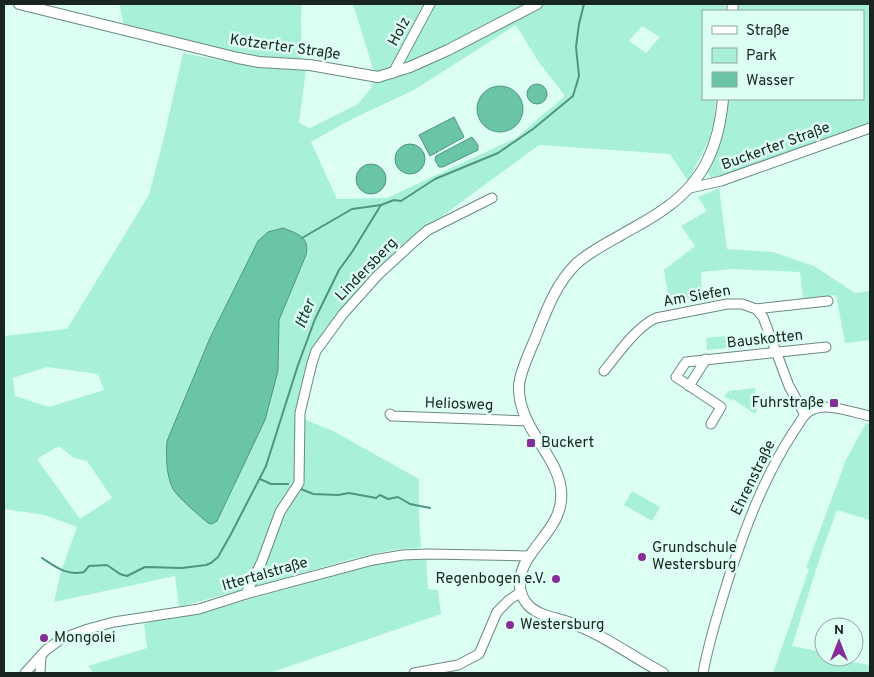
<svg xmlns="http://www.w3.org/2000/svg" width="874" height="677" font-family="Overpass,sans-serif">
<style>
.green{fill:#a8f1d7;fill-rule:evenodd}
.water{fill:#6ac5a7;stroke:#51957e}
.lines{fill:none;stroke-linecap:round;stroke-linejoin:round}
.stream{stroke:#51957e;stroke-width:2}
.minor-casing{stroke:#6a8a7e;stroke-width:11}
.tertiary-casing{stroke:#6a8a7e;stroke-width:12}
.minor{stroke:#fff;stroke-width:9}
.tertiary{stroke:#fff;stroke-width:10}
.poi-dot{fill:#862d99;stroke:#dcfff1;stroke-width:2}
.labels{text-anchor:middle;dominant-baseline:central;stroke-width:5;stroke-linejoin:round;paint-order:stroke}
.street-label{font-size:15px;fill:#182520;stroke:#dcfff1}
.poi-label{font-size:15px;fill:#182520;stroke:#dcfff1;text-anchor:start}
.water-label{font-size:16px;font-style:italic;fill:#194235;stroke:#dcfff1}
</style>
<rect width="100%" height="100%" fill="#dcfff1"/>
<g class="green">
<path d="M119,4H302L301,22L302,60L266,58L229,52L125,28Z"/>
<path d="M353,4H726L725,11H703V99H716L714,121L709,140L688,181L670,154L539,145L422,231L326,330L303,383L304,419L333,431L419,479V515L421,548C387,548 352,559 320,568C273,581 226,594 179,607L175,576L54,602L61,571L77,527L45,515L4,509V336L67,329L149,195L164,137L183,53L251,66L306,69L299,123L310,128L358,104L372,87L374,72ZM516,25L538,61L565,96L516,138L387,198L337,199L311,142L352,119L414,90ZM642,26L660,37L646,53L629,41ZM283,228C298,234 310,237 306,255L279,320L265,420L215,523L167,441L210,338L258,241L268,232ZM47,367L98,374L104,390L49,407L15,396L13,378ZM59,446L74,458L87,461L112,498L80,519L37,459Z"/>
<path d="M739,4H870V124L713,179L707,173C721,149 725,127 728,99H863V11H738Z"/>
<path d="M719,188L727,249L773,252L814,266L855,293L870,291V340L845,343L836,295L803,299L800,272L732,269L701,272L702,296L669,301L664,270L695,246L681,226L707,211L698,197Z"/>
<path d="M726,336L727,348L707,350L706,338Z"/>
<path d="M755,388L757,410L755,414L733,399L732,401L724,396L729,391Z"/>
<path d="M866,423L870,424V520L837,510L822,551L792,646L824,652V657L870,665V673H773L809,569L806,568L846,460Z"/>
<path d="M632,491L660,507L652,521L624,505Z"/>
<path d="M426,557L428,589L438,590L441,614L270,673H94L88,666L147,648L144,624L166,617L200,613L384,562Z"/>
</g>
<g class="water">
<circle cx="537" cy="94" r="10"/>
<circle cx="500" cy="109" r="23"/>
<path d="M454,117L464,137L430,156L419,135Z"/>
<path d="M472,137L478,145V150L443,167H439L435,160L436,156Z"/>
<circle cx="410" cy="159" r="15"/>
<circle cx="371" cy="179" r="15"/>
<path d="M283,228C298,234 310,237 306,255L279,320L278,371L265,420L217,521L212,524L208,523C199,515 178,498 173,489C166,475 166,456 167,441L210,338L258,241L268,232Z"/>
</g>
<g class="lines">
<g class="stream">
<path d="M302,238L352,209L381,205"/>
<path d="M260,479L271,484H288"/>
<path d="M301,489L313,494L338,495L349,493L376,498L380,495L388,499L398,497L410,504L430,508"/>
<path d="M42,558C56,567 66,576 84,572L89,566L107,565L120,574L127,576L145,567L182,568L206,565L211,563L218,557L231,534L266,466L298,365L315,319L339,270L352,252L381,205L394,200L401,201L435,179L498,153L533,129L573,96L579,76L576,47L579,24L584,4"/>
</g>
<defs>
<g id="minor">
<path d="M393,73L430,4"/>
<path d="M690,188L721,181L870,128"/>
<path d="M604,371C618,354 636,327 656,318L727,304H742L756,309"/>
<path d="M689,386L706,359"/>
<path d="M390,414L392,416L528,421"/>
<path d="M805,415L789,386L763,317L756,309L828,301"/>
<path d="M711,424L721,407L676,377L686,362L826,347"/>
<path d="M246,594L262,561L280,512L299,483L300,413L312,363L316,351L343,314L378,275L415,241L428,230L492,198"/>
<path d="M25,673L46,650L61,639L88,629L114,622L199,609L246,594L373,560L403,555L428,554L529,556"/>
<path d="M40,673L41,655"/>
<path d="M414,673L458,665L479,654L497,612L509,600L521,592"/>
<path d="M703,673C709,640 719,609 729,577C746,526 764,477 794,431C800,423 804,412 814,409C828,403 855,413 870,416"/>
</g>
<g id="tertiary">
<path d="M19,4L238,58L259,62L310,65L378,77L410,67L448,50L537,4"/>
<path d="M732,11L733,4"/>
<path d="M663,673C631,656 600,632 565,621C551,617 533,614 525,601C515,586 521,567 531,554C545,534 564,517 561,490C558,455 517,427 519,385C521,368 531,350 537,334C547,309 556,284 576,264C589,252 605,244 621,235C636,226 653,218 667,207C705,180 719,144 723,99"/>
</g>
</defs>
<use href="#minor" class="minor-casing"/>
<use href="#tertiary" class="tertiary-casing"/>
<use href="#minor" class="minor"/>
<use href="#tertiary" class="tertiary"/>
</g>
<g class="poi-dot">
<rect x="829" y="398" width="10" height="10" rx="2.5"/>
<rect x="526" y="438" width="10" height="10" rx="2.5"/>
<circle cx="642" cy="557" r="5"/>
<circle cx="556" cy="579" r="5"/>
<circle cx="510" cy="625" r="5"/>
<circle cx="44" cy="638" r="5"/>
</g>
<g class="labels">
<g class="street-label">
<text transform="translate(400 32) rotate(-62)">Holz</text>
<text transform="translate(285 48) rotate(8)">Kotzerter Straße</text>
<text transform="translate(776 147) rotate(-20)">Buckerter Straße</text>
<text transform="translate(367 270) rotate(-46)">Lindersberg</text>
<text transform="translate(697 297) rotate(-10)">Am Siefen</text>
<text transform="translate(765 340) rotate(-6)">Bauskotten</text>
<text transform="translate(459 405) rotate(2)">Heliosweg</text>
<text transform="translate(754 478) rotate(-64)">Ehrenstraße</text>
<text transform="translate(265 575) rotate(-16)">Ittertalstraße</text>
</g>
<g class="poi-label">
<text x="824" y="403" text-anchor="end">Fuhrstraße</text>
<text x="541" y="443">Buckert</text>
<text x="652" y="548">Grundschule<tspan x="652" dy="17">Westersburg</tspan></text>
<text x="546" y="579" text-anchor="end">Regenbogen e.V.</text>
<text x="520" y="625">Westersburg</text>
<text x="54" y="638">Mongolei</text>
</g>
<g class="water-label">
<text transform="translate(306 314) rotate(-68)">Itter</text>
</g>
</g>
<rect width="874" height="677" fill="none" stroke="#182520" stroke-width="10"/>
<rect x="702" y="10" width="162" height="90" fill="#dcfff1" stroke="#8ea89d"/>
<rect x="712" y="26" width="25" height="8" fill="#ffffff" stroke="#8ea89d"/>
<text x="746" y="35" font-size="15" fill="#182520">Straße</text>
<rect x="712" y="48" width="25" height="15" fill="#a8f1d7" stroke="#8ea89d"/>
<text x="746" y="60" font-size="15" fill="#182520">Park</text>
<rect x="712" y="72" width="25" height="15" fill="#6ac5a7" stroke="#8ea89d"/>
<text x="746" y="85" font-size="15" fill="#182520">Wasser</text>
<g transform="translate(839 642)"><circle r="24" fill="#dcfff1" stroke="#8ea89d"/>
<path d="M0-4L9 19L0 12L-9 19Z" fill="#862d99"/>
<text y="-8" font-size="14" font-weight="bold" text-anchor="middle" fill="#182520">N</text>
</g>
</svg>
